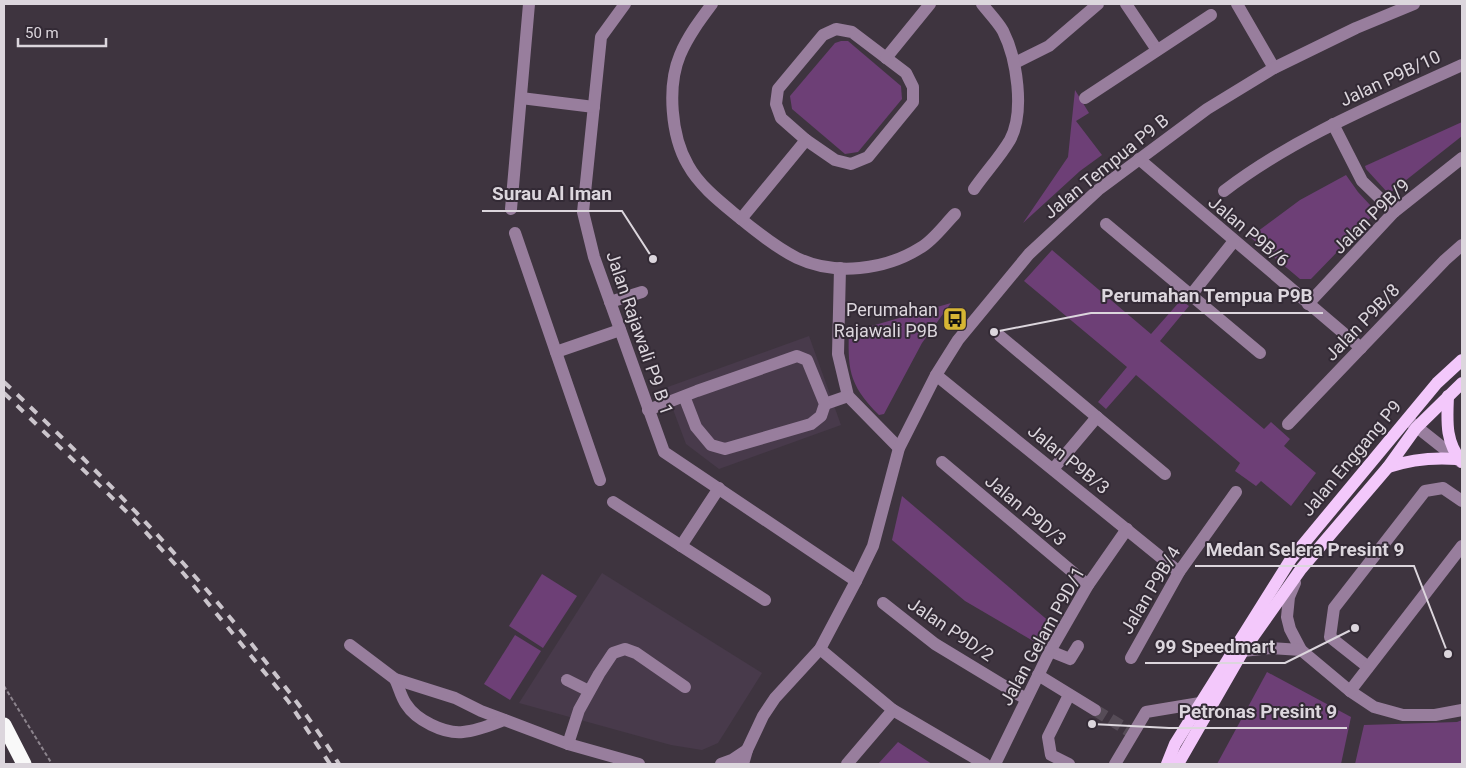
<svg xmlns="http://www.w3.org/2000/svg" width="1466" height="768" font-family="Roboto,sans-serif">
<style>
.built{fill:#483a4b}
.green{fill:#6d3f76}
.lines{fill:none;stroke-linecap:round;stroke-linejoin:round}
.minor-tunnel{stroke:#564c57;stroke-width:12;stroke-dasharray:12 6;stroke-linecap:butt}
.path{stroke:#8c848d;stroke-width:2;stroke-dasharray:4 2.5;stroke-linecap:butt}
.minor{stroke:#987e9d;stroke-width:12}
.major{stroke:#f3c8fb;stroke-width:12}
.highway{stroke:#f9f9f9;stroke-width:15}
.rail{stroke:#cbc5cc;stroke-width:4;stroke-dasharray:9 9;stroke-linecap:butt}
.labels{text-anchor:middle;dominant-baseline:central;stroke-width:4;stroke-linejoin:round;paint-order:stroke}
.street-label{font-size:18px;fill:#dcd6dd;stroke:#332a35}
.poi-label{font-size:18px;fill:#dcd6dd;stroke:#332a35;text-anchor:end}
.leader{fill:none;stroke:#dcd6dd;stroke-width:2}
.callout-dot{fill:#dcd6dd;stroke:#332a35;stroke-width:2}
.callout-label{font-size:19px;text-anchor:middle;font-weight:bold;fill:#dcd6dd;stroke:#332a35;stroke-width:4;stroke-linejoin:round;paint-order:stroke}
</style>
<rect width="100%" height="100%" fill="#3e343f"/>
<g class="built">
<path d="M809,336L841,425L719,469L686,444L665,388Z"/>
<path d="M602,573L762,673L718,743L702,750L671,745L519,703Z"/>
</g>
<g class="green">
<path d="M841,41H848L901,86L902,99L858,152L845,154L792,109L790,96L835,43Z"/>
<path d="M1075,90L1089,113L1076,121L1102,155L1080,171L1023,223L1068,157Z"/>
<path d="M1462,122V136L1391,192H1387L1366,169L1365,166Z"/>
<path d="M1346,175L1358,192L1371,206V217L1311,279H1300L1250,237L1300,200Z"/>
<path d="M1052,250L1151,334L1181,300L1189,306L1160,341L1264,429L1271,422L1290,439L1284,446L1316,473L1291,506L1261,481L1256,486L1235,471L1240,463L1136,375L1106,409L1098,402L1127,367L1024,281Z"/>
<path d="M951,303L922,343L884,414L879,415C847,383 848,368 849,326L868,327Z"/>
<path d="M902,496L1051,623L1040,645L965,601L892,540Z"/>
<path d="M542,574L577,596L543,648L509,626Z"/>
<path d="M515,635L541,651L510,700L484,684Z"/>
<path d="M1267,672L1351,717L1341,764H1217Z"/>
<path d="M1462,720V764H1355L1364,725L1457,722Z"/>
<path d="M898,742L932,764H878Z"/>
</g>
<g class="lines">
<path class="minor-tunnel" d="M1095,710L1134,734"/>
<path class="path" d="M4,686L52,764"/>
<g class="minor">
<path d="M625,4L601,37L583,212L594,257L664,452L856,581"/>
<path d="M712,4C700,20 688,36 680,55C667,86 671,136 688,165C700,187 723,204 741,219C758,233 777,248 797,258C835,276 885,270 920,248C933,241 945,224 955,214"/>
<path d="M1126,4L1157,50"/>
<path d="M1237,4L1274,68"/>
<path d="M836,29L852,32L906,73L913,87V102L868,157L851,164L835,160L806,140L781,118L776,104L778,89L823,35Z"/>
<path d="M886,58L930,4"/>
<path d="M1015,63L1049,46L1098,4"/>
<path d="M521,98L594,107"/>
<path d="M1085,98L1211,15"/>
<path d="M1333,124L1362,181L1394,212"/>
<path d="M1139,159L1361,348"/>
<path d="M974,189C985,173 1000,157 1010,140C1025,112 1017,59 1003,31C998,22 989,13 982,4"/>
<path d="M1224,191C1296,136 1381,102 1462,65"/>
<path d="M511,209L529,4"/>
<path d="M741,219L806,140"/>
<path d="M1106,224L1260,353"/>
<path d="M515,233L600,480"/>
<path d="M840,268L838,354L848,396L899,448"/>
<path d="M1191,295L1234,241"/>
<path d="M610,302L642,292"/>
<path d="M1308,304L1394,212L1462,158"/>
<path d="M1000,336L1165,474"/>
<path d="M556,352L620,330"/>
<path d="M936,375L1179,572"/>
<path d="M825,404L848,396"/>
<path d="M648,410L697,391L797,356L807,360L825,404L821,416L811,424L725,449L711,445L696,427L684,396"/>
<path d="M1408,420L1461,462"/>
<path d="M1288,424L1445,260L1462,245"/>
<path d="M942,462L1088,585"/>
<path d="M1054,468L1097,417"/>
<path d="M613,502L765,600"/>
<path d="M681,546L719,488"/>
<path d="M1295,583L1289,597L1287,617L1290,629L1301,650L1350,691L1374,707L1403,715H1435L1462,710"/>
<path d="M883,603L935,644L1026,699"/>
<path d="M350,645L395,679L455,698L481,711L568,744L639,764"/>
<path d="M820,649L893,710L985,764"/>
<path d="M1050,651L1070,659L1078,646"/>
<path d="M1243,651L1270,648L1301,650"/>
<path d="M1131,658L1179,572L1236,492"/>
<path d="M1368,667L1330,637L1334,608L1425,491L1443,488L1462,501"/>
<path d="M1038,675L1095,710"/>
<path d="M395,679C399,687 401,697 406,704C416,720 444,734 463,732C477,731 491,725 504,720"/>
<path d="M567,680L589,691"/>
<path d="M1350,691L1462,546"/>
<path d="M568,744L579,710L599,674L613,653L625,649L636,653L685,687"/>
<path d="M721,764L732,760L747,750"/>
<path d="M743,764L747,750L763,716L775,698L820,649L856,581L873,546L899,448L936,375L958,340L1029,254L1098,190L1207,109L1274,68L1356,28L1414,4"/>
<path d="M847,764L893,710"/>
<path d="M995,764L1050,651L1088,585L1127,529"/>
<path d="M1069,764L1051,755L1048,737L1069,695"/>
<path d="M1115,764L1146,712L1200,703"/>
</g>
<g class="major">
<path d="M1448,396C1447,421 1445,442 1462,462"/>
<path d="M1388,467C1412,459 1432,457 1457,459"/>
<path d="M1167,764L1175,744L1291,559L1437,383L1462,360"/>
<path d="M1178,764L1243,651L1301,569L1388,467L1416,428L1462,383"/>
</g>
<path class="highway" d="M4,725L24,764"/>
<g class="rail">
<path d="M4,382C94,467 177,550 254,647C284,685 314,723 339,764"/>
<path d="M4,393L131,516L184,574L288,701L330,764"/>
</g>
</g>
<defs>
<symbol id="bus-square" viewBox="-11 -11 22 22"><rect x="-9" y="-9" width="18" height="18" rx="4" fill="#d6b534" stroke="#332a35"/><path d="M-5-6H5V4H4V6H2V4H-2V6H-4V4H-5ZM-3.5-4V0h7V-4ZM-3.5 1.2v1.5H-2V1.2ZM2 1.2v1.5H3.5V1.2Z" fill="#111"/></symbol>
</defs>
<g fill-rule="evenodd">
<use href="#bus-square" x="941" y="305" width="28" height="28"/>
</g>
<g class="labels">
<g class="street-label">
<text transform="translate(1390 78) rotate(-25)">Jalan P9B/10</text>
<text transform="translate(1106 166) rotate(-39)">Jalan Tempua P9 B</text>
<text transform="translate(1371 216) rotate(-44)">Jalan P9B/9</text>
<text transform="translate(1249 231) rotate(40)">Jalan P9B/6</text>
<text transform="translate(1362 322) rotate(-46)">Jalan P9B/8</text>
<text transform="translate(640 333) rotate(71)">Jalan Rajawali P9 B 1</text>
<text transform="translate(1351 458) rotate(-50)">Jalan Enggang P9</text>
<text transform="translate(1069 459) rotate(39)">Jalan P9B/3</text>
<text transform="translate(1026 510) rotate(40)">Jalan P9D/3</text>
<text transform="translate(1150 590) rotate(-59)">Jalan P9B/4</text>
<text transform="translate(951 629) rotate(34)">Jalan P9D/2</text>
<text transform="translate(1042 636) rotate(-61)">Jalan Gelam P9D/1</text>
</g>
<g class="poi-label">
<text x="938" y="309">Perumahan<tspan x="938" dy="21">Rajawali P9B</tspan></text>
</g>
</g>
<path class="leader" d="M653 259L622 211H482M994 332L1091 313H1323M1448 654L1414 566H1195M1355 628L1285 663H1145M1092 724L1169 728H1347"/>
<g class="callout-dot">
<circle cx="653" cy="259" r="5"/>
<circle cx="994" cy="332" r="5"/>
<circle cx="1448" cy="654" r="5"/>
<circle cx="1355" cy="628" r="5"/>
<circle cx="1092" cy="724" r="5"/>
</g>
<g class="callout-label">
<text x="552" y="200">Surau Al Iman</text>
<text x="1207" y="302">Perumahan Tempua P9B</text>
<text x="1305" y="556">Medan Selera Presint 9</text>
<text x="1215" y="653">99 Speedmart</text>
<text x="1258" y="718">Petronas Presint 9</text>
</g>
<rect width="1466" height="768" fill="none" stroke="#dcd6dd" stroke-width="10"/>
<path d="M18 38v8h88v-8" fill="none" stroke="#dcd6dd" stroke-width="2.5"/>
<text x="25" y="38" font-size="15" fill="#dcd6dd" stroke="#332a35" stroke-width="4" paint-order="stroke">50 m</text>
</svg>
